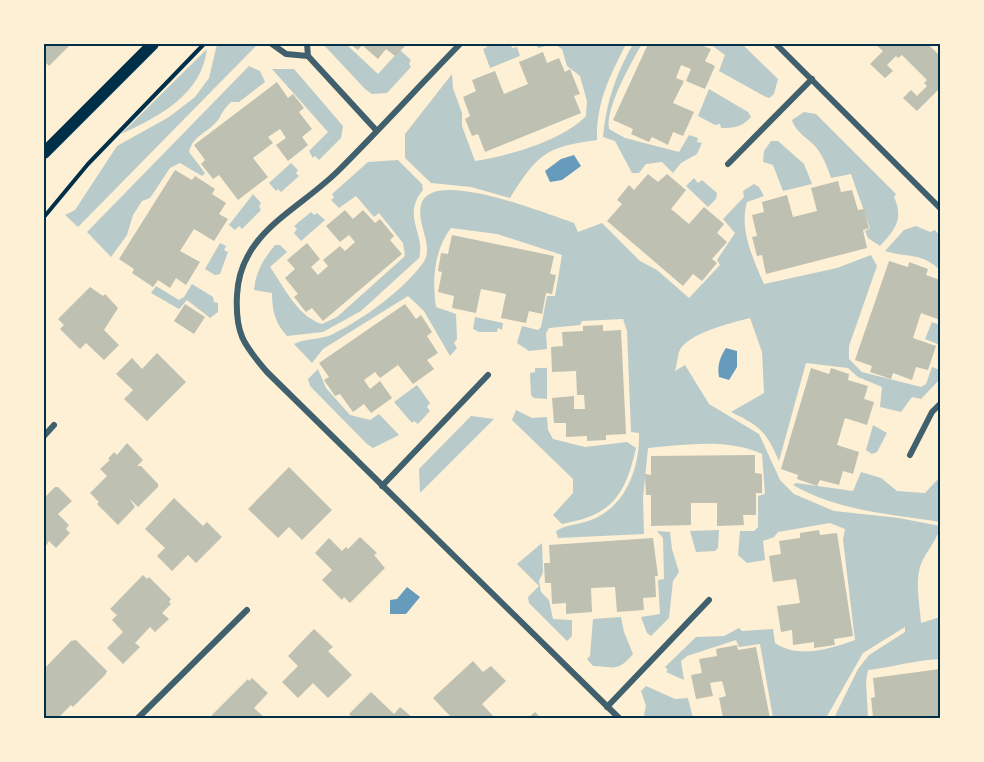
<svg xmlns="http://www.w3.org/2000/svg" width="984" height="762" font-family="'IBM Plex Sans',sans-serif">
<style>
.green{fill:#b9caca}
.water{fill:#669bbc}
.building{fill:#bec0b2}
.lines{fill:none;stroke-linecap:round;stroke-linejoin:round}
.path{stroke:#003049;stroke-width:4}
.minor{stroke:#3f606c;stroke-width:6}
.secondary{stroke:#003049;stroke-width:12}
.neatline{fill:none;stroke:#003049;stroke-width:2}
</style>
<rect width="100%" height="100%" fill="#fdf0d5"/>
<g class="green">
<path d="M217,44L257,45L78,227L65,215L75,210L117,146L169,117L195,97L209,78Z"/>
<path d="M323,44H346L378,74L400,50L411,60L409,64L411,67L387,93L372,94L365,89Z"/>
<path d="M487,44H511L512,48L517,47L520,56L490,68L483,49L487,47Z"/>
<path d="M536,44H626C610,76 596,102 597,140C545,147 538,154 510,198L471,187L431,183L405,158V134L452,74L453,88L462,113V126L475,161C508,156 562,141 586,116L587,101L580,76L567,66L562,49L554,44L538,48Z"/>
<path d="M633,44H642C631,63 605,108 609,129L625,138L679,152L689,135L698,138L697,142L702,143L697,154L681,163L673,173L662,162L646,164L639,173H632L615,141L603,137C606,102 616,74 633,44Z"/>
<path d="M710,44H742L778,79L774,94L769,98L764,96L719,71L725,55Z"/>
<path d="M207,49C201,95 160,116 121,134Z"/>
<path d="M249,66L260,71L265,82L239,102H231C225,108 223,111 220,117C211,132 193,134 189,152L205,173L202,176L180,163L170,168L150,198L142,201L133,215L127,235L111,257L87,232Z"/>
<path d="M272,69H294L343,126L341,138L319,160L315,156L313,158L309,151L328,132Z"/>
<path d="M709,89L748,112L751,117C742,127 734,128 721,128L720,124L715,125L698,116Z"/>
<path d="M804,112L816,114L896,194L894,197C904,219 895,230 880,246L868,238L865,231L870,228L851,174L831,178C827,166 823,156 815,146C807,138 795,131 792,120Z"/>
<path d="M771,141H778L804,164L812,184L783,191L773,165L763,162L764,151Z"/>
<path d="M398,160L422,184L423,190C401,216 426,234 419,258L361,311L323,332L287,336C275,323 272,310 272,293L254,290C256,271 263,260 275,245H280L287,252L270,267C284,287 298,317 322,324L337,317L405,256L403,243L379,213L374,217L356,196L339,208L331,200L334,197L332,194L368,162Z"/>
<path d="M291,163L298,170L296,173L299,176L281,192L278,189L276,191L269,183Z"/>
<path d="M694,178L698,183L702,180L717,193L716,199L708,207L686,186Z"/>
<path d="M754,184L759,187L764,196L747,202C739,229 753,259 764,284L837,268L871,255L877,266L849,346V359L862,372L921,387L926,384L932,367L940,370V379L921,399L912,397L901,412L880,407L882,387L858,377L848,368L806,363L779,461C766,431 760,426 731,412L764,393L762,352L750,318C732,323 686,333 679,352C677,358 677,365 675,371L685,365L709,404L759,434L780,480L794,494L834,511L899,518L940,526C940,536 924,554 920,567C915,586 920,605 921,623L940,617V659C916,660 893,667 868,670L866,681L868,718H834L858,669L869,655L905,632V627L863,653L826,718H773L760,644L739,647L736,640L687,656L681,661L684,680L666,672L668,670L665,667L696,637L724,636L739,628L742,631L773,629L775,643C799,659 830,649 855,640L843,540L845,529L830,523L778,532L774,537L763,541L765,560L747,563L738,555L740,531H754L758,527V496L765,494L762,454C727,438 685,445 648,448L643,498L644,534L558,538L556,531C567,524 579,525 591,520C626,507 640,467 639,433L631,432L627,331L623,319L582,321L580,325L549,328L546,333L547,349L529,351L517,343L522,326L538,330L541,327L547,296H555L562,255L497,234L451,228C434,250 432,280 436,307L456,314L457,339L454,343L457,348L450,356L424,311L408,296L323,349L312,363L294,344C306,338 321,340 333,334C365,318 402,291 423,263C435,247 416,224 421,205C430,166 549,215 574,223L578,232L602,223L640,261L657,270L689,298L720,265L717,260L735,233L723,219L744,197L743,191Z"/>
<path d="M253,194L261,203L259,206L261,210L242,229L239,226L235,230L229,225Z"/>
<path d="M311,212L314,215L317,213L325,220L301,241L294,233L297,229L294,226Z"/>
<path d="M916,226L930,232L935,230L940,236V270C921,252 908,258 885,251L904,230Z"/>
<path d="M220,243L226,246L224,250L228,252L220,274L215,275L205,269Z"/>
<path d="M192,284L213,297L214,302L218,303V312L210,318L187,300L179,309L151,293L156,286L179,300L184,297Z"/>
<path d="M475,317L503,323L502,330L498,328L497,332H479L473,329Z"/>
<path d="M932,322L940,325V349V345L925,339Z"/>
<path d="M535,368H547V399L534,398L531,395L530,373L535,372Z"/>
<path d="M318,369L326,388L350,415L370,420L379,414L399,435L373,448L367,444L310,386L308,379Z"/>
<path d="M417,385L430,403L427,407L430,411L418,424L414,421L412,423L394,402Z"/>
<path d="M516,410L532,418L547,417L548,430L553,439L585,447L627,442L636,448C625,496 612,515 562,524L553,515L573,493V479L512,420Z"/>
<path d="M471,416L494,419L420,493L419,469Z"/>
<path d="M873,425L887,433L877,452L872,454L866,450Z"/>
<path d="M861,472L881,478L897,491L925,493L940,477V522C890,514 838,511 793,485L796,483L853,491Z"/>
<path d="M719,530L718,548L715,551L696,552L690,531Z"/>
<path d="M657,531L670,532L672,549L679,572L673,581L669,618L651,636L647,633L641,617L660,614L658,580L664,579L663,538Z"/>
<path d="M542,543L543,572L539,581L541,592L549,600L553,619L572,620V636L567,641L529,603L528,597L539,586L517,564Z"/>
<path d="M621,617L624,632L633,654C618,672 615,667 593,666L587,659L590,656L593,619Z"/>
<path d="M646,686L675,699L688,698L693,718H647L644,715L646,706L641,691Z"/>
</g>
<g class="water">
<path d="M574,155L581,166L562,180L550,182L545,171L561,159Z"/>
<path d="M726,348L737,351V367L729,380L719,377C717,365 720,357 726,348Z"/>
<path d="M407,587L420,597L406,614H390V600L397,599Z"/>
</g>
<g class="building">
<path d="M44,44H71L49,66L44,61Z"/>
<path d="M350,44H407L395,56L386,49L378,59L362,45L358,50Z"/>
<path d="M648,44H698L711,49L705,61L715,66L705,89L686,81L691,69L681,65L676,78L684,81L673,103L694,112L683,136L673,132L668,145L652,137L649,142L631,134L633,129L613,120Z"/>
<path d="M875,44H928L940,56V88L917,111L903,98L911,90L917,96L927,86L924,83L927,80L902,55L898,58L896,56L887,65L893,71L885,78L870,64L883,51Z"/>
<path d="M543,52L547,63L559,58L565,72L570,69L580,94L574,96L581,113L485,152L478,134L472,136L465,119L470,116L463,97L476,91L472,80L495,71L504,94L528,84L519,62Z"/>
<path d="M277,82L288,98L293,94L304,108L299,112L312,129L302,137L308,145L288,161L276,145L286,138L280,129L268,137L273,143L253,158L268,177L238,200L219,175L213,179L201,164L205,160L194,145Z"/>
<path d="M175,170L192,180L195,176L215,189L212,194L226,203L219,214L228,219L214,241L194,229L180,251L200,262L186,285L176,278L170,288L158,280L153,287L132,273L134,269L119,259Z"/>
<path d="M648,174L658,182L667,174L686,190L671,209L689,224L704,207L724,224L717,233L727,242L712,259L717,263L702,281L693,274L683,286L607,221L622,204L617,200L629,185L634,190Z"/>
<path d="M838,181L841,192L852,190L858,210L864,209L869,228L863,230L867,248L766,274L762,255L757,256L752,237L757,236L752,215L764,212L762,202L787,195L793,217L817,211L811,188Z"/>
<path d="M345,210L353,219L363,210L375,223L380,219L394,236L390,240L402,254L323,321L312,308L306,312L294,297L298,294L285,278L295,269L287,260L307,243L320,259L311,267L318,275L328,266L323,260L340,246L345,251L355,242L349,235L340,242L326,226Z"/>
<path d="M452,235L554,256L550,274L556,275L552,294L546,293L542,314L529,311L526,323L501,318L506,294L481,289L476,313L452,308L454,296L438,292L442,272L438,271L441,253L448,254Z"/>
<path d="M889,261L908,267L909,262L928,269L926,275L940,280V320L921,313L913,338L936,346L928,370L916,367L912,380L893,373L891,379L870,372L872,366L855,360Z"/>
<path d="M90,287L103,296L105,294L118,308L104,330L119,345L104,360L86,343L80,349L60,329L64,325L58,319Z"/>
<path d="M185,304L205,317L194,334L174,321Z"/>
<path d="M405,304L416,319L421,315L432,332L427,336L438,353L427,360L434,369L413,384L398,365L380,378L375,372L364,380L370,389L380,381L392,398L371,413L364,404L353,412L340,394L335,396L324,380L329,377L319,363Z"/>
<path d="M603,325V331L621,330L626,434L606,435V440L587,441V436L566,437V423H554L552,398L574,396V409H585L584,395H577L576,371L552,372L551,347L563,346L562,332L583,331V326Z"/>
<path d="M157,353L186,382L147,421L124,399L133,390L116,374L132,358L142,369Z"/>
<path d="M811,368L829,374L831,368L849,374L848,380L868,386L864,399L874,402L867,425L845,418L837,445L859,452L853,474L843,471L839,485L820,480L817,486L797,479L798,475L781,469Z"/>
<path d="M127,443L143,460L137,466H141L158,484V487L138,507L129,498L135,507L118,525L97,504L99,502L90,493L107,476L100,469L110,460L108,459L114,452L117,455Z"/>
<path d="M755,455V473L762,474V493H756V515H743L744,525L717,526V503H691V525L651,526V495H646L645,474L651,475V456Z"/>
<path d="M289,467L332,510L302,540L289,527L278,538L248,509Z"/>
<path d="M55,487H58L72,501L58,514L69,525L66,529L70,533L56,548L49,541L44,549V498Z"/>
<path d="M174,498L203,526L207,522L222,537L196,563L188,555L172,571L157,556L165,548L145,529Z"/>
<path d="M819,530L820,535L837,533L853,636L834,639L835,645L814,648V642L793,645L792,630L781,632L777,606L800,603L796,579L773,582L769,556L781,554L779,541L800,538V533Z"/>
<path d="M360,537L377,553L374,555L385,568L350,603L344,597L342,600L322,580L332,570L315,553L329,538L342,551L346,547L348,549Z"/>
<path d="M653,538L658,576H655L656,597L643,598L644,610L617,612L615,587L591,588L592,612L566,614V603L552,604L551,583H545L544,563H550L549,545Z"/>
<path d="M143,575L147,579L149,577L171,599L169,602L171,604L162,613L169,619L155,632L150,627L135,643L140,647L123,664L107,648L123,632L112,620L117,615L110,609Z"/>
<path d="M314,629L333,647L328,651L352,675L328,698L313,683L298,698L282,682L298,666L288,656Z"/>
<path d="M76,640L107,671L105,675L73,707L71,705L58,718H44V669L71,641Z"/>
<path d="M737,645L738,650L756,647L770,718L723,717L719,698L726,696L722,681L710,683L713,696L696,699L691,675L702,673L699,659L717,656L716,649Z"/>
<path d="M473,661L483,672L491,666L506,681L482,704L495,718H452L433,698Z"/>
<path d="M940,669V716L920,718L873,717L871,698L875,697L873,678Z"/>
<path d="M252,678L268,693L254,708L265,718H212V715L248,679L249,681Z"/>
<path d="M371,692L394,714L400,707L413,718H353L349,714Z"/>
<path d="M535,712L541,718H528Z"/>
</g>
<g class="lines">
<path class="path" d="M44,217L88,164L204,44"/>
<g class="minor">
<path d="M272,44L286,54L308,56"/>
<path d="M307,44L308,56L376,130"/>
<path d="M460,44C420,85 381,128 340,169C300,210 240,231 237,295C235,333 243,344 267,372L619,718"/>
<path d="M776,44L940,208"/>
<path d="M728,164L812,79"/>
<path d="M44,436L54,425"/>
<path d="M910,455L932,412L940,404"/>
<path d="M382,486L488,375"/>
<path d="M607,707L709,600"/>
<path d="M138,718L247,610"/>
</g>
<path class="secondary" d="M44,153L153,44"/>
</g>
<rect width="984" height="762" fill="none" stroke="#fdf0d5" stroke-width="90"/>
<rect x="45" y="45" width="894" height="672" class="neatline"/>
</svg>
